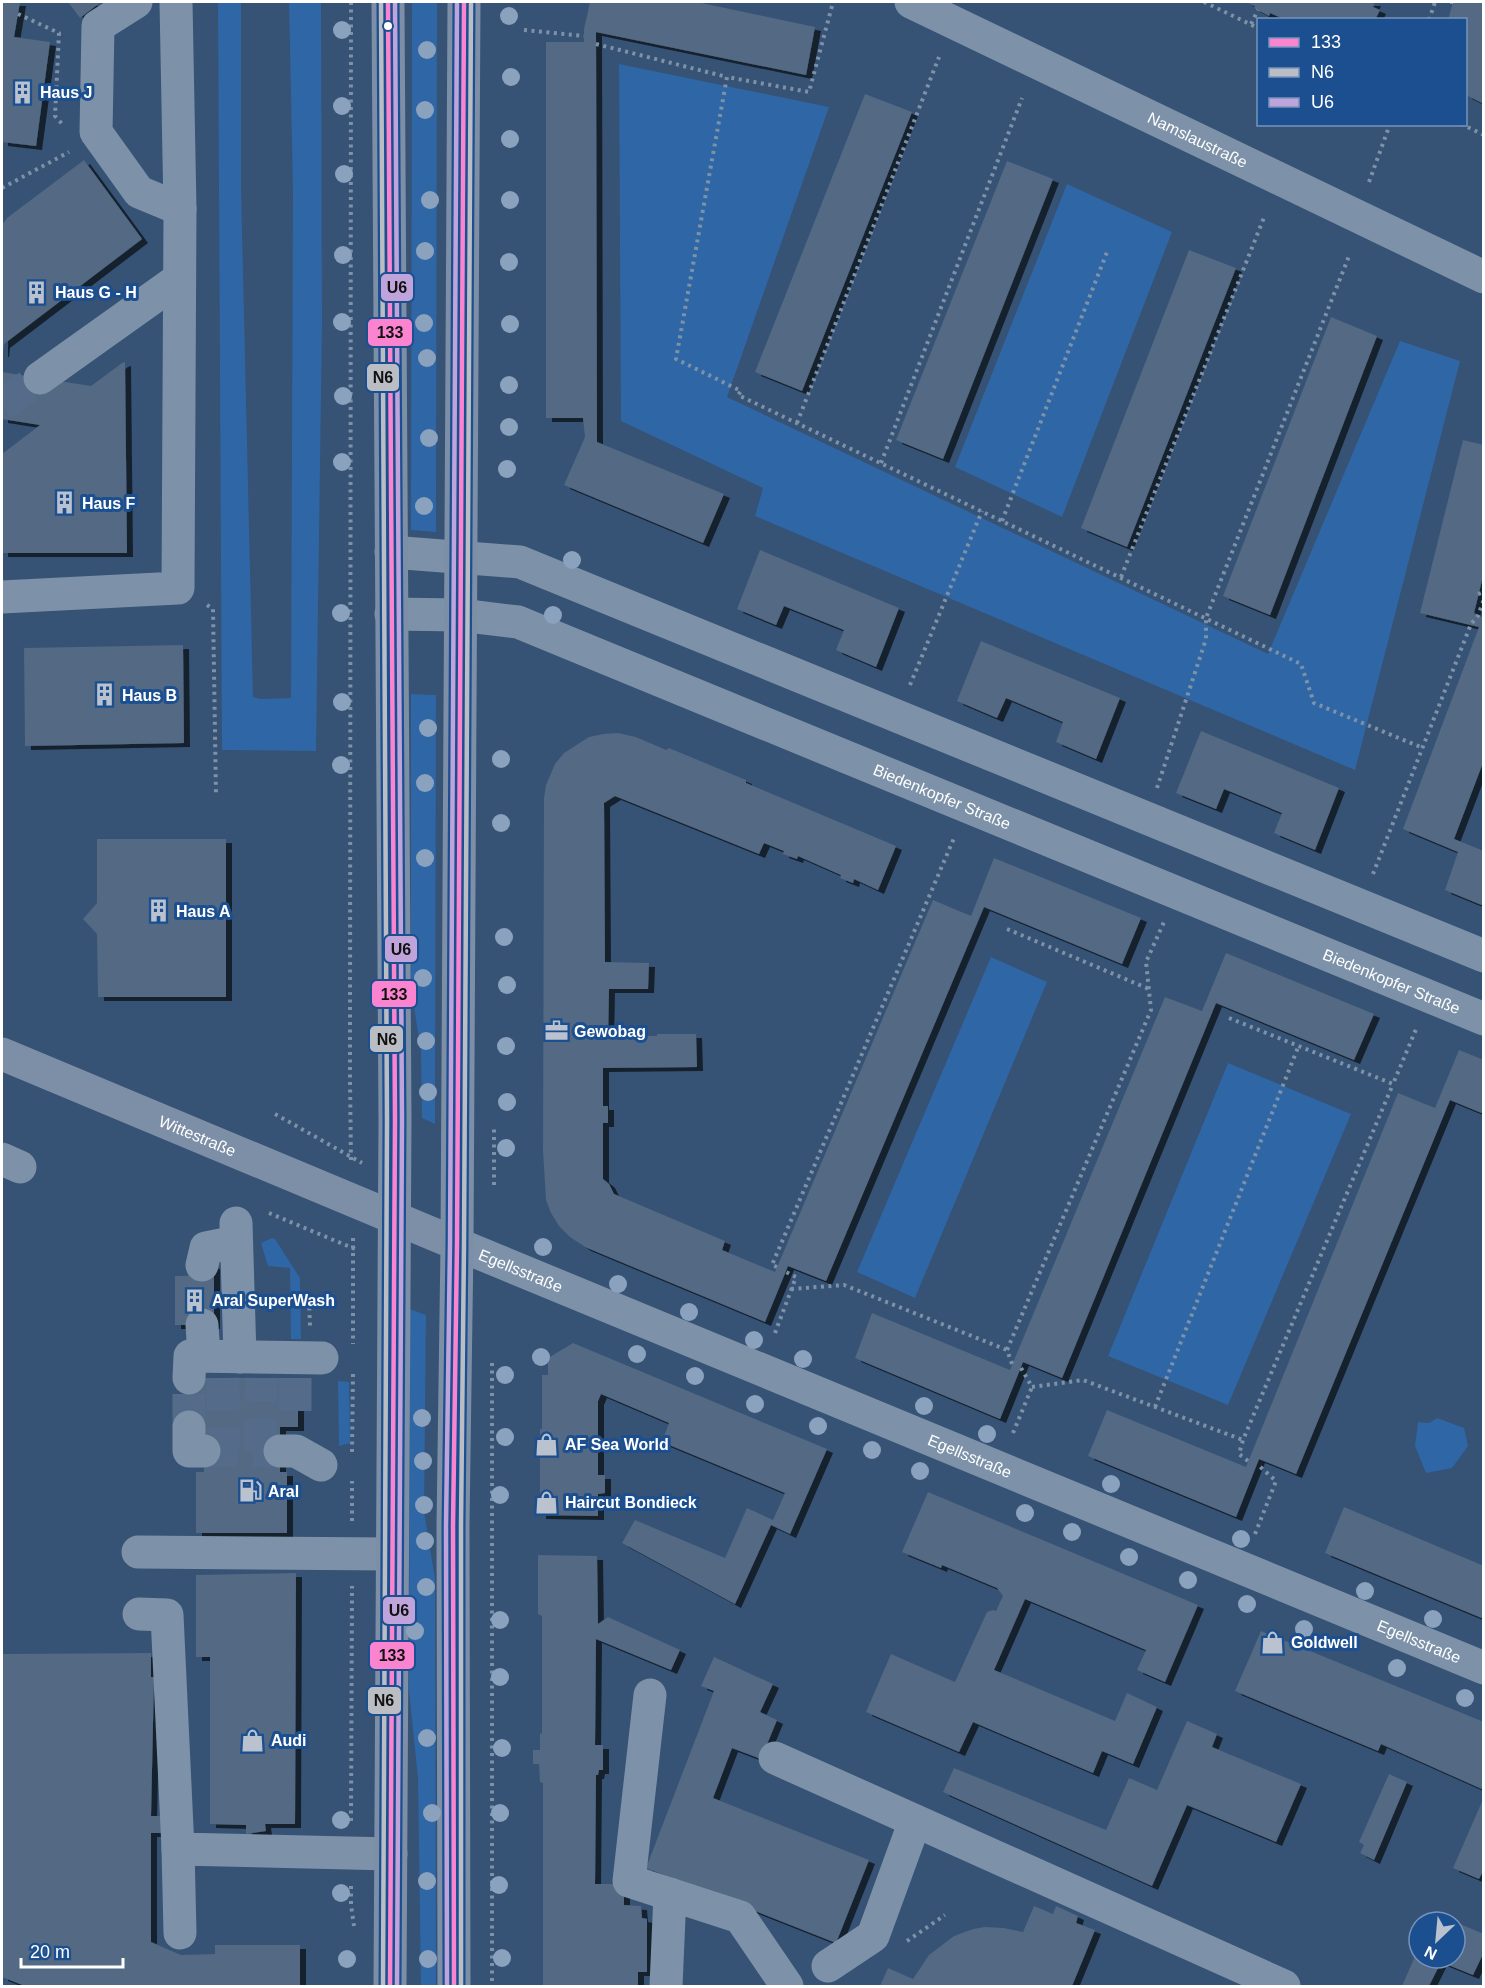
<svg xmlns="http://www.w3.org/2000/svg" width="1485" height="1988" font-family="Helvetica,sans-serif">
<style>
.green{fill:#2f66a5}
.building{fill:#526984;filter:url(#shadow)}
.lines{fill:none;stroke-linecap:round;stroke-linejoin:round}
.minor-tunnel{stroke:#546c89;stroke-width:33;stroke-dasharray:33 16;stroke-linecap:butt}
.path{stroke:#7d92a8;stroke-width:4;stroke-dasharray:3 4.5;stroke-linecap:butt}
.minor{stroke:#7d92a8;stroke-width:33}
.major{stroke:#7d8ea7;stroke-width:33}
.bus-1-casing{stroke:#1b4f8f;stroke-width:9}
.bus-2-casing{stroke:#1b4f8f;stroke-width:9}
.bus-3-casing{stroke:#1b4f8f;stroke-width:9}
.bus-1{stroke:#fb84d1;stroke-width:4.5}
.bus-2{stroke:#babdc4;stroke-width:4.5}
.bus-3{stroke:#bfa4db;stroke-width:4.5}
.tree{fill:#8aa2be}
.bus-dot{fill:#fff;stroke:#1b4f8f;stroke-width:2}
.labels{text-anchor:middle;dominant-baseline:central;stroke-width:6;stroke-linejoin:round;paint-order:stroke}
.poi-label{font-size:16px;font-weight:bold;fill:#fff;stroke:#1b4f8f;text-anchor:start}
.street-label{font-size:16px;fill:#fff;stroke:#1b4f8f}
.line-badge{stroke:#1b4f8f;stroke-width:2}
.pale-badge-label{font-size:16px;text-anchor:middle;font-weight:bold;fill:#111}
</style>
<defs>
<filter id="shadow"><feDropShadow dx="6" dy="4" stdDeviation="0" flood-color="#0009"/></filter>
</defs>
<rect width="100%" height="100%" fill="#365274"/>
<g class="green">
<path d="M218,2H241V188L253,697L261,699L291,698L293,191L289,2H321L322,324L316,751L222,750Z"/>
<path d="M412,2H437L436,532L411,530Z"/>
<path d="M619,64L829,107L727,397L1268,654L1400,341L1460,361L1355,770L755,516L763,488L621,421Z"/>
<path d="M1067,184L1172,232L1062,517L955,467Z"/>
<path d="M411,694L436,695L435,1124L422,1118L421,1051L411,988Z"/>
<path d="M991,957L1047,982L915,1298L857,1272Z"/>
<path d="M1228,1063L1351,1114L1228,1405L1108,1356Z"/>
<path d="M272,1238L275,1239L300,1278L301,1339H291L290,1268L268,1266L261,1243Z"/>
<path d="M410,1309L426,1315L424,1512L435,1579L436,1986H421L418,1779L409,1690Z"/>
<path d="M338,1381L349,1382L350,1443L339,1446Z"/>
<path d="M1437,1418L1464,1428L1468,1446L1452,1468L1426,1473L1415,1446L1418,1422L1429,1423Z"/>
</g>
<g class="building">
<path d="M2,2H20L14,37L50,42L36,146L2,142Z"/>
<path d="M68,2H101L80,18Z"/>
<path d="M590,2H697L815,27L806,75L596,32L597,442L724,494L703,543L564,485L585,437L583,418H546V42H584V29Z"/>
<path d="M1246,2H1375L1373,7L1380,10L1375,20H1286L1270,13L1269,16L1254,8L1255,6Z"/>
<path d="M1453,2H1484V104L1466,95V20H1448Z"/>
<path d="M865,94L912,112L802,391L755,372Z"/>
<path d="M84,160L142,239L4,344L3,353H2V225L7,218Z"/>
<path d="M1007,161L1053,179L943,459L896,440Z"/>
<path d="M1189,250L1236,268L1127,547L1081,528Z"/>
<path d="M1331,317L1377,336L1270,615L1223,596Z"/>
<path d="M125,362L127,553H2V454L40,425L2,419V372L91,386L122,363Z"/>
<path d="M1463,440L1484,445V572L1474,613L1484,618V760L1454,839L1484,851V906L1445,890L1458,852L1403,829L1479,627L1420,613Z"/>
<path d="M760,550L899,608L876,667L836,650L844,630L784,606L776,625L737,609Z"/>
<path d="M981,641L1120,698L1096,759L1056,742L1063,722L1006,698L997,718L957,701Z"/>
<path d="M183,645L184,743L25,746L24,648Z"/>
<path d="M1201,731L1339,788L1315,850L1274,833L1282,813L1224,789L1216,809L1176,793Z"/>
<path d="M618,733L636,737L666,750L669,748L746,780V783L896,846L878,890L854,879L853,883L840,878L841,875L798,856L797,859L783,854L784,851L764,843L759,854L615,796L604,803L605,962L649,963L648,989H609L608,1039L639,1038L647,1036H657V1034H696L697,1067L603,1068V1106H608V1123H603V1179L609,1184L614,1194L725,1241L722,1250L775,1272L933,900L971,916L994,858L1141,918L1122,964L984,907L826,1281L788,1266L765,1322L585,1247L570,1237L559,1226L551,1213L546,1200L543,1151L544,798L546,785L555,764L564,753L589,737L603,734Z"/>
<path d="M97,839H226V997H98L97,934L83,919L97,903Z"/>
<path d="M1226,953L1374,1014L1354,1060L1216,1003L1062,1378L1023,1362L1000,1419L855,1358L872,1313L1010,1370L1165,997L1202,1011Z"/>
<path d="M1459,1050L1484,1060V1114L1450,1100L1296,1474L1259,1459L1236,1517L1088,1456L1107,1410L1246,1467L1398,1093L1435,1108Z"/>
<path d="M187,1265H214V1325H175V1276H188Z"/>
<path d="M573,1343L827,1449L790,1534L771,1525L735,1604L622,1543L635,1520L725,1558L747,1508L773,1520L785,1493L662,1442L669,1423L601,1394L598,1401V1475H605V1493L598,1494V1516L540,1515V1429H542V1375H548V1358Z"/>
<path d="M186,1378H298V1427H280V1472H287V1533H196V1472H204V1427H186Z"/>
<path d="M928,1492L1198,1605L1165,1682L1137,1670L1146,1650L1025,1599L994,1670L1115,1721L1127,1693L1157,1707L1133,1764L1102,1751L1093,1773L973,1722L959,1752L866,1712L891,1654L955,1682L987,1612L993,1610L996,1611L1003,1596L997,1588L942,1565L941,1568L902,1552Z"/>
<path d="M1344,1507L1484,1566V1619L1325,1553Z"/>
<path d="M538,1555L597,1556L598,1624L608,1617L680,1650L671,1670L596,1639L595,1745H603V1770H599L598,1775H596L595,1884H624V1905L641,1906L642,1918L647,1919V1972H638V1986H543V1783L540,1782L539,1764H533V1750H540V1734L542,1733V1616L538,1614Z"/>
<path d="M296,1573L295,1824H265L266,1831L246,1834V1825L210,1824V1657H196V1575Z"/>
<path d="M1261,1631L1484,1722V1790L1381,1744L1378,1751L1235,1691Z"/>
<path d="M151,1653V1677H154L151,1816H162V1833H151V1942L181,1955L215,1954V1945H300V1986H25L2,1977V1654Z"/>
<path d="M714,1657L773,1684L760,1712L777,1720L761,1759L732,1748L713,1798L869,1860L836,1943L646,1868L714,1691L701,1686Z"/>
<path d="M1187,1721L1217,1734L1212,1747L1301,1784L1276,1842L1187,1805L1152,1886L943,1792L954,1768L1106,1830L1129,1778L1157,1790Z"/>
<path d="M1389,1774L1407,1782L1374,1860L1360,1853L1364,1845L1359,1842Z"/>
<path d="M1484,1797V1869L1479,1879L1453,1868Z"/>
<path d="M1034,1906L1053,1914L1056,1906L1078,1916L1076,1923L1095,1930L1072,1986H880L888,1968L913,1979L929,1955L954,1936L973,1929L985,1927L1004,1928L1023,1932Z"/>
<path d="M1434,1913L1455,1922H1430Z"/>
<path d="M1455,1922L1484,1934V1952L1473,1975L1441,1962L1429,1986H1402L1419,1947V1958H1455Z"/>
</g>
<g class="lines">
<g class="minor-tunnel">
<path d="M2,405L40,378"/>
<path d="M223,1378L224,1450"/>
<path d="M295,1378V1427"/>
<path d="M189,1427V1378"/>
<path d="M204,1451H280"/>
<path d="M260,1451L261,1378"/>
</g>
<g class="path">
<path d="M351,2L350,1078L351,1164"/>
<path d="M1204,2L1258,28"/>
<path d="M1450,2H1453"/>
<path d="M832,6L809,92L727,77L676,359L741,391L738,395L1301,664L1314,703L1423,748"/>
<path d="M18,14L59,33L55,116L63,125"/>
<path d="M1429,20L1435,2"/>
<path d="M1251,24L1258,10"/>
<path d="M524,30L584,36"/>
<path d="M596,44L727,77"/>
<path d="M1461,124L1484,135"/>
<path d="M1369,182L1390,124"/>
<path d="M2,188L69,152"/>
<path d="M797,423L939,57"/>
<path d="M881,463L1022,98"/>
<path d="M1002,521L1107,252"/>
<path d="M1121,577L1265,215"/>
<path d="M1478,594L1484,592"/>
<path d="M207,605L213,609L216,796"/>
<path d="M910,685L982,511"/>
<path d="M1157,788L1206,639V618L1349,256"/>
<path d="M1373,874L1471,624L1478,616L1484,599"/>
<path d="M1007,929L1149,989"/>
<path d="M1229,1018L1393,1084L1417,1027"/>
<path d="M275,1114L362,1163"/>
<path d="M494,1185V1126"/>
<path d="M269,1213L355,1249"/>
<path d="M353,1238V1344"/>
<path d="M777,1267L772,1265L954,838"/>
<path d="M791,1289L844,1285L1007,1350"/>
<path d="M309,1300L310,1326"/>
<path d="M775,1333L796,1277L786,1272"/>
<path d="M492,1363V1986"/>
<path d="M1012,1364L1007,1350L1151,1010L1146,962L1164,922"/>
<path d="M1021,1368L1032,1387"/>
<path d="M1032,1387L1083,1380L1243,1440"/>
<path d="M1155,1407L1299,1045"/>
<path d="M1013,1433L1032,1387"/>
<path d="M352,1452L353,1373"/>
<path d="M1248,1461L1239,1454L1243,1440L1393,1084"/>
<path d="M352,1521V1481"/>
<path d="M1255,1534L1276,1481L1257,1464"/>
<path d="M351,1821L352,1586"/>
<path d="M351,1886V1905L354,1926"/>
<path d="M907,1941L945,1915"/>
</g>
<g class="minor">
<path d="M136,2L98,26L96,132L139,192L180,209"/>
<path id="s1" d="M911,2L1484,277"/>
<path d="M40,378L179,279"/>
<path d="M391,552L520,562L1484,956"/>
<path d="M2,597L178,588L180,209L176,2"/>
<path id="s2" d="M391,614L460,615L518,622L1484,1019"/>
<path d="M2,1159L20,1167"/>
<path d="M236,1223L240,1357"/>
<path id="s3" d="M457,1244L1484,1668"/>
<path d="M202,1265L206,1248L236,1242"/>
<path d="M202,1325L204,1356"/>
<path d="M189,1378L190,1356L322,1358"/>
<path d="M189,1427V1451H204"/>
<path d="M280,1451H296L321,1465"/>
<path d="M138,1552L392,1554"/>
<path d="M139,1614L167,1615L178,1849L391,1854"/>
<path d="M650,1695L629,1881L740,1917L787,1986"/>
<path d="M775,1758L1284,1986"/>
<path d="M178,1849L180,1933"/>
<path d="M828,1966L873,1936L915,1821"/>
<path d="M666,1986L670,1894"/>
</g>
<g class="major">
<path d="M388,2L395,1120L390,1986"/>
<path id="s4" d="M2,1054L457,1244"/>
<path d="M454,1986L453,1526L457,1244L464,2"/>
</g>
<defs>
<g id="bus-1">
<path d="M388,2L395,1120L390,1986"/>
<path d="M454,1986L453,1526L457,1244L464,2"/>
</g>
<g id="bus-2">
<path d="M381,2L387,1120L383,1986"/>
<path d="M461,1986V1526L464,1244L471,2"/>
</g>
<g id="bus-3">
<path d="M395,2L402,1120L397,1986"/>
<path d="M447,1986L446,1526L450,1244L457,2"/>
</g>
</defs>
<use href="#bus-1" class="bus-1-casing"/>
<use href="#bus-2" class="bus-2-casing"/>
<use href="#bus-3" class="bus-3-casing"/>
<use href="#bus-1" class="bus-1"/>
<use href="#bus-2" class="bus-2"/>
<use href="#bus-3" class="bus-3"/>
</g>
<g class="tree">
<circle cx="509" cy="16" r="9"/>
<circle cx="342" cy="30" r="9"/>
<circle cx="427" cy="50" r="9"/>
<circle cx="511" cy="77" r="9"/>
<circle cx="342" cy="106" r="9"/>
<circle cx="425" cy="110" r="9"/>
<circle cx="510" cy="139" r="9"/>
<circle cx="344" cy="174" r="9"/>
<circle cx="430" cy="200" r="9"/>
<circle cx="510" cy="200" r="9"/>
<circle cx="425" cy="251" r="9"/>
<circle cx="343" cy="255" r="9"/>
<circle cx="509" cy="262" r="9"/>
<circle cx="342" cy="322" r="9"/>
<circle cx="424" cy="323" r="9"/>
<circle cx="510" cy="324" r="9"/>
<circle cx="427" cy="358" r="9"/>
<circle cx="509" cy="385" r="9"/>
<circle cx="343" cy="396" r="9"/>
<circle cx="509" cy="427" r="9"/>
<circle cx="429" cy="438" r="9"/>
<circle cx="342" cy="462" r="9"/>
<circle cx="507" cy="469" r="9"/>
<circle cx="424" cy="506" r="9"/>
<circle cx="572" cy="560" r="9"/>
<circle cx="341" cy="613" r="9"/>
<circle cx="553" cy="615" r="9"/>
<circle cx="342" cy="702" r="9"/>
<circle cx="428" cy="728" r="9"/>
<circle cx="501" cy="759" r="9"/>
<circle cx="341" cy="765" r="9"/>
<circle cx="425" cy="783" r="9"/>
<circle cx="501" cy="823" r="9"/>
<circle cx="425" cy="858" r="9"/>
<circle cx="504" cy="937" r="9"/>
<circle cx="423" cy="978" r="9"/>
<circle cx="507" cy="985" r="9"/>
<circle cx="426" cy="1041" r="9"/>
<circle cx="506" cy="1046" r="9"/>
<circle cx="428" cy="1092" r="9"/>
<circle cx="507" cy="1102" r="9"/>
<circle cx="506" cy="1148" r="9"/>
<circle cx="543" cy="1247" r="9"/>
<circle cx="618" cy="1284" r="9"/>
<circle cx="689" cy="1312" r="9"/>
<circle cx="754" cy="1340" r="9"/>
<circle cx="637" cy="1354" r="9"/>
<circle cx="541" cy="1357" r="9"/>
<circle cx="803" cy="1359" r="9"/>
<circle cx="505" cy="1375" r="9"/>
<circle cx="695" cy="1376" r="9"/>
<circle cx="755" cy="1404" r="9"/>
<circle cx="924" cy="1406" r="9"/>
<circle cx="422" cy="1418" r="9"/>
<circle cx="818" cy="1426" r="9"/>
<circle cx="987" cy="1434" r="9"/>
<circle cx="505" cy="1437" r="9"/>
<circle cx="872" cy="1450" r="9"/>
<circle cx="423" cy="1461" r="9"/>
<circle cx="920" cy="1471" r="9"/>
<circle cx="1111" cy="1484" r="9"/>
<circle cx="500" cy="1495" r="9"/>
<circle cx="424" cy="1505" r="9"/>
<circle cx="1025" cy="1513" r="9"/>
<circle cx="1072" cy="1532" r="9"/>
<circle cx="1241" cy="1539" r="9"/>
<circle cx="425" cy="1541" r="9"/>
<circle cx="1129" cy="1557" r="9"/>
<circle cx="1188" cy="1580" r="9"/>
<circle cx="426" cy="1587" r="9"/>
<circle cx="1365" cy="1591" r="9"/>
<circle cx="1247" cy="1604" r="9"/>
<circle cx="1433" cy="1619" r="9"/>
<circle cx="500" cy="1620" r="9"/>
<circle cx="1304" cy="1629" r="9"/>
<circle cx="415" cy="1631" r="9"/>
<circle cx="1397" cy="1668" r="9"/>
<circle cx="500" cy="1677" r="9"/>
<circle cx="1465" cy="1698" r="9"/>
<circle cx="427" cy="1738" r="9"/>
<circle cx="502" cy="1748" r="9"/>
<circle cx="432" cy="1813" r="9"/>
<circle cx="500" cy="1813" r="9"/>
<circle cx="341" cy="1820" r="9"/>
<circle cx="427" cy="1881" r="9"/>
<circle cx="499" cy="1885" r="9"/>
<circle cx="341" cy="1893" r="9"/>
<circle cx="502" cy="1958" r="9"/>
<circle cx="347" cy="1959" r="9"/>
<circle cx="428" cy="1959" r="9"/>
</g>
<defs>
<symbol id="building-bare" viewBox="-9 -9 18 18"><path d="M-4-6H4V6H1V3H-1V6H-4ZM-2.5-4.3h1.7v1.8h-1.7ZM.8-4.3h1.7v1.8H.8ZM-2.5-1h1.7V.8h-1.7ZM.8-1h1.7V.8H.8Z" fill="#b9c2ce" stroke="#1b4f8f" stroke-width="2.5" paint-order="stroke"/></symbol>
<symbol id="office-bare" viewBox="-9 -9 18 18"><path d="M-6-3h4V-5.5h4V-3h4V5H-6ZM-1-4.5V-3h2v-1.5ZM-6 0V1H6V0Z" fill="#b9c2ce" stroke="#1b4f8f" stroke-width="2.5" paint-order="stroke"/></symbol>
<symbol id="shop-bare" viewBox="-9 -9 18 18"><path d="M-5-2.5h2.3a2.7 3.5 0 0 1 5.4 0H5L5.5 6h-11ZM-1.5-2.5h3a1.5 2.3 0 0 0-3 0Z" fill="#b9c2ce" stroke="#1b4f8f" stroke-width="2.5" paint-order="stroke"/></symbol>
<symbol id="fuel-bare" viewBox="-9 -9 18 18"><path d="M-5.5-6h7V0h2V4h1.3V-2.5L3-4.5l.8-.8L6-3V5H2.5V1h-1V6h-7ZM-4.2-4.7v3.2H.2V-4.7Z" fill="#b9c2ce" stroke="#1b4f8f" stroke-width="2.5" paint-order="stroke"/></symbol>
</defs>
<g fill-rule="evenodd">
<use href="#building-bare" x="6" y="76" width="33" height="33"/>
<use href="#building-bare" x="20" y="276" width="33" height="33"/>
<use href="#building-bare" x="48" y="486" width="33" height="33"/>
<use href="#building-bare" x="88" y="678" width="33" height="33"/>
<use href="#building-bare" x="142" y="894" width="33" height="33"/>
<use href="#office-bare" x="540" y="1014" width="33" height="33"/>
<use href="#building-bare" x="178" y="1284" width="33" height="33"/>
<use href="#shop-bare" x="530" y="1428" width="33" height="33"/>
<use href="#fuel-bare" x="234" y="1474" width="33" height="33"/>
<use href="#shop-bare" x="530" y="1486" width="33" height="33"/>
<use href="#shop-bare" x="1256" y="1626" width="33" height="33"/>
<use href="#shop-bare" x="236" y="1724" width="33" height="33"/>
</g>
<circle class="bus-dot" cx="388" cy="26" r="5"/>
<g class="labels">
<g class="poi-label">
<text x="40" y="92">Haus J</text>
<text x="55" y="292">Haus G - H</text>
<text x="82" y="503">Haus F</text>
<text x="122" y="695">Haus B</text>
<text x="176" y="911">Haus A</text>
<text x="574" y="1031">Gewobag</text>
<text x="212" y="1300">Aral SuperWash</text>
<text x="565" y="1444">AF Sea World</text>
<text x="268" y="1491">Aral</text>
<text x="565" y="1502">Haircut Bondieck</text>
<text x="1291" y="1642">Goldwell</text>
<text x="271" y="1740">Audi</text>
</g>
<g class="street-label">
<text stroke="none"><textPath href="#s1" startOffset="318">Namslaustraße</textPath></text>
<text stroke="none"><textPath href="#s2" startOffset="586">Biedenkopfer Straße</textPath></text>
<text stroke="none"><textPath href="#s2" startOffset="1072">Biedenkopfer Straße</textPath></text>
<text stroke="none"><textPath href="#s4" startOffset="212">Wittestraße</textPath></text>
<text stroke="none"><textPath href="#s3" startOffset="69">Egellsstraße</textPath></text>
<text stroke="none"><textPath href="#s3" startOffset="555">Egellsstraße</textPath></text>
<text stroke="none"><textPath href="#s3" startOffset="1041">Egellsstraße</textPath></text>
</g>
</g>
<g class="line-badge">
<rect x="380" y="273" width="34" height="29" rx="6" fill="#bfa4db"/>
<rect x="367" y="318" width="46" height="29" rx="6" fill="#fb84d1"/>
<rect x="366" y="363" width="34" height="29" rx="6" fill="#babdc4"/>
<rect x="384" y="935" width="34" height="28" rx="6" fill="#bfa4db"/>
<rect x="371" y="980" width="46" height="28" rx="6" fill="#fb84d1"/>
<rect x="369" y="1025" width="35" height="28" rx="6" fill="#babdc4"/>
<rect x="382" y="1596" width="34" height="29" rx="6" fill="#bfa4db"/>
<rect x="369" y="1641" width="46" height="29" rx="6" fill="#fb84d1"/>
<rect x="367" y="1686" width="35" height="29" rx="6" fill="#babdc4"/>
</g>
<g class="pale-badge-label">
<text x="397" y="293">U6</text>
<text x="390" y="338">133</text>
<text x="383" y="383">N6</text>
<text x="401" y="955">U6</text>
<text x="394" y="1000">133</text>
<text x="387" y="1045">N6</text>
<text x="399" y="1616">U6</text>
<text x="392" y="1661">133</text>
<text x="384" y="1706">N6</text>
</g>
<rect width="1485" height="1988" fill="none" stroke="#ffffff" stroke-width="6"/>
<rect x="1257" y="18" width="210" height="108" fill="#1b4f8f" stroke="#7695bc" stroke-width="1.5"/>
<rect x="1269" y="38" width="30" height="9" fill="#fb84d1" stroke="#7695bc" stroke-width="1.5"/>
<text x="1311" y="48" font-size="18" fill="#ffffff">133</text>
<rect x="1269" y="68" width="30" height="9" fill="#babdc4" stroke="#7695bc" stroke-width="1.5"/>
<text x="1311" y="78" font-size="18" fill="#ffffff">N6</text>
<rect x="1269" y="98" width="30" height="9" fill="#bfa4db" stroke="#7695bc" stroke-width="1.5"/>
<text x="1311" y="108" font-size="18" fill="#ffffff">U6</text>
<g transform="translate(1437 1940) rotate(206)"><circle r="28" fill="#1b4f8f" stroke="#7695bc" stroke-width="1.5"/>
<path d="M0-4.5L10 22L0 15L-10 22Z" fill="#b9c2ce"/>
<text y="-9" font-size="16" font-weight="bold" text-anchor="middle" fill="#ffffff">N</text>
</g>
<path d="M21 1958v9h102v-9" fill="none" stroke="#ffffff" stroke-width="3"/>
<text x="30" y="1958" font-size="18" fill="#ffffff" stroke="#1b4f8f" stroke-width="4.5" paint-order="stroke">20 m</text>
</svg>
